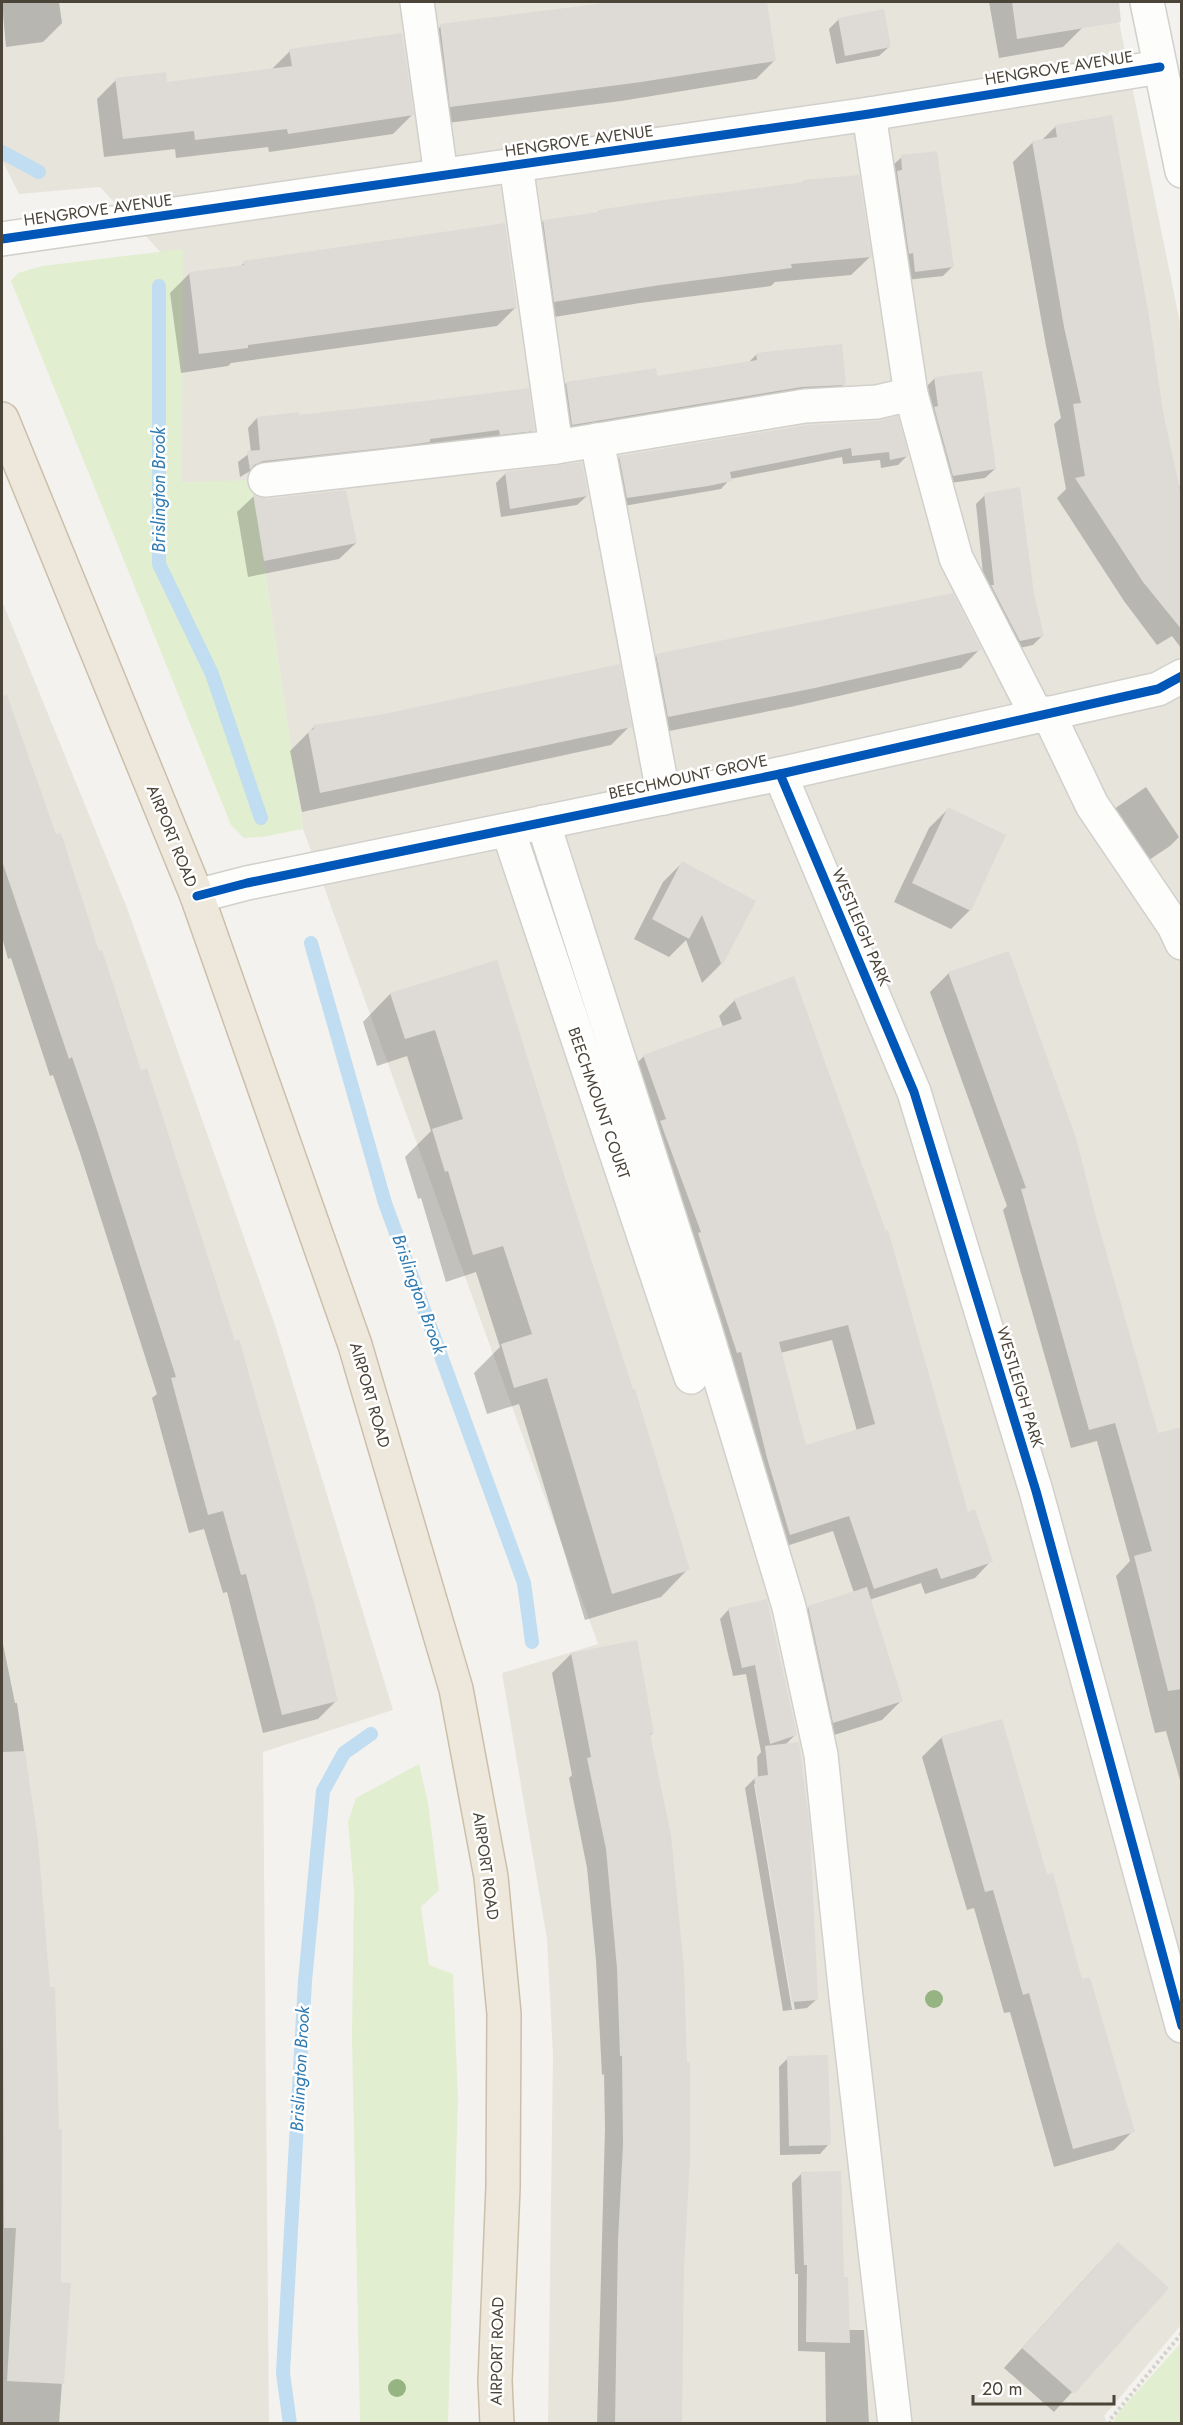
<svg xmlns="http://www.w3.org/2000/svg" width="1183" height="2425" font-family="Jost,sans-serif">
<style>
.residential{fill:#e7e4dc}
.green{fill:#e1eecf}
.shadow{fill:#0003;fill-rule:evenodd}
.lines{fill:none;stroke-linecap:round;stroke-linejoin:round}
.stream{stroke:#c0ddf1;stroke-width:14}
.building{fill:#dedbd6;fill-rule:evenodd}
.minor-casing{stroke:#d2d0cb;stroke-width:36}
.highway-casing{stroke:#ccbfa9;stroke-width:36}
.path{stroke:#d3d2cc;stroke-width:4;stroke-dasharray:3 3;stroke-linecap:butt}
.minor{stroke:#fdfdfc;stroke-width:33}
.highway{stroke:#ede8db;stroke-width:33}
.cycleway-casing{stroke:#fff;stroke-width:13}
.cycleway{stroke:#0057b8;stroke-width:9}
.tree{fill:#96b382}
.labels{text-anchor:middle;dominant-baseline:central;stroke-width:5;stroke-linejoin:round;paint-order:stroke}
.street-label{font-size:16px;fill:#4b4439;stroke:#fff}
.water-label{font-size:18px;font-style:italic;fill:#2e7ab2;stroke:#fff}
</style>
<rect width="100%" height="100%" fill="#f4f2ee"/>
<g class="residential">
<path d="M2,2H1115L1182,333V2324L1104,2416L1107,2423H548L553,2056L547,1939L502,1673L598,1644L303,829L252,481L182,482L167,259L100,187L19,194L2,160Z"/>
<path d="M2,601L127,908L274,1322L393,1710L263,1752L269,2423H2Z"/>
</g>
<g class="green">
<path d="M183,249L182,482L252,480L303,829L262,837L244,838L231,825L11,281L18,273L42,266Z"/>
<path d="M419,1764L428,1803L439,1890L421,1907L429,1965L453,1974L458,2099L448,2423H360L352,2037L354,1889L348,1822L356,1798Z"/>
<path d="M1181,2343V2423H1113L1117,2414Z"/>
</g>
<g class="shadow">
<path d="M2,2H59L62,23L43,42L6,47Z"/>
<path d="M621,2H751L775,60L756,79L621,101L432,125L422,45L441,26Z"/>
<path d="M989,2H1082V28L1063,47L999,58Z"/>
<path d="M839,19L889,47L879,56L836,64L829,29Z"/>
<path d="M290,51L412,115L393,134L269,152L268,147L176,158L175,149L104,157L97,99L116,80L166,84L270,71Z"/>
<path d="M1056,126L1161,412L1177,483L1182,490L1181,648L1172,636L1157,645L1124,601L1057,498L1066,489L1054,424L1061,418L1046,346L1013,162L1032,143L1041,141Z"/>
<path d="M902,157L952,267L943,276L906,280L892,166Z"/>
<path d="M804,181L870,257L851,275L775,282L771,286L640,303L536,320L524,240L543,221L596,214L599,211L802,184Z"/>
<path d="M244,263L516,307L497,326L231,363L228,366L181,373L170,293L189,274L240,267Z"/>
<path d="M756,355L844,384L835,394L563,434L557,393L566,383L656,378L748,363Z"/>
<path d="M935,378L995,469L985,478L944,484L925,388Z"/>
<path d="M298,416L533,430L524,439L252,470L240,477L238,462L251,452L248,428L257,418Z"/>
<path d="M807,426L907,456L898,465L881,468L880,460L843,464L842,457L730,479L721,489L618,507L610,466L620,457Z"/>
<path d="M506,473L587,496L577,505L501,517L496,483Z"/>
<path d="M985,495L1032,594L1042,636L1033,645L1010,650L985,594L976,504Z"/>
<path d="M254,496L356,543L339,559L248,577L237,512Z"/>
<path d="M980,649L961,668L795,706L649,735L638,675L657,656Z"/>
<path d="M2,696L337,1700L318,1719L263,1733L227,1592L223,1593L204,1529L189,1533L152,1398L157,1394L80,1153L53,1075L50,1076L11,958L8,959L2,937Z"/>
<path d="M630,726L611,745L302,812L290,751L314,727Z"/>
<path d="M1146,787L1179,837L1170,846L1140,866L1107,816L1117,807Z"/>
<path d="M948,809L970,910L951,929L894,902L929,828Z"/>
<path d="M682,863L753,902L720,965L702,983L686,940L669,957L634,939L663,882Z"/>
<path d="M496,961L688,1569L661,1597L585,1620L519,1404L487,1414L474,1373L500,1347L476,1272L446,1282L421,1198L418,1199L405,1157L431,1131L407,1056L377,1066L363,1022L390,994Z"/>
<path d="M949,973L1093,1213L1157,1435L1182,1450V1787L1166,1731L1155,1733L1116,1576L1130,1561L1097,1441L1071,1448L1003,1210L1007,1206L930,992Z"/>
<path d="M735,1000L967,1514L991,1561L975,1578L925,1594L921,1583L869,1600L901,1701L882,1720L815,1741L790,1626L809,1607L854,1593L833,1531L774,1550L628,1072L644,1056L723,1027L719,1016ZM832,1340L857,1431L805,1447L780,1353Z"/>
<path d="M729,1609L796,1734L785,1745L817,1999L807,2008L783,2011L745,1788L755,1778H758L757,1757L761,1752L746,1674L733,1676L720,1619ZM754,1784H757L795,2010H792Z"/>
<path d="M2,1639L15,1703H17L37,1840L60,2284H69L59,2424H2Z"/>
<path d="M571,1654L653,1733L649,1736L683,2269L680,2424H597L605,2129L604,2074L602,2075L596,1960L587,1868L569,1778L572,1775L552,1673Z"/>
<path d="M1001,1721L1046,1876L1133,2131L1114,2150L1054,2167L1010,2012L1004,2013L974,1908L967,1910L922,1757L941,1738Z"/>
<path d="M788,2058L829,2144L820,2154L780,2155L779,2067Z"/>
<path d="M801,2174L848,2330H864L869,2424H826L825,2352L798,2351V2274H795L792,2183Z"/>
<path d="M1099,2263L1166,2288L1054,2412L1004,2368Z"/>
</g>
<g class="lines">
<g class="stream">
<path d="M2,152L39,172"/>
<path d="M159,286V564L212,674L261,818"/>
<path d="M311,943L385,1203L524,1583L532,1642"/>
<path d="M290,2424L283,2373L305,1981L323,1791L344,1753L371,1734"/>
</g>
</g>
<g class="building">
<path d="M612,2H767L776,61L641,82L450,107L440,24Z"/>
<path d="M1012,2H1119L1121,22L1017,39Z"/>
<path d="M884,9L891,47L845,56L838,18Z"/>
<path d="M402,33L414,115L288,134L287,129L195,140L194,131L123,139L115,78L166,72L167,82L292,66L289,49Z"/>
<path d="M1112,115L1149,316L1163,412L1182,499V630L1143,582L1075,478L1085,476L1073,404L1081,403L1064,327L1032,141L1057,137L1055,125Z"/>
<path d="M937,151L954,267L915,272L913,253L909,254L897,171L902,170L901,155Z"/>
<path d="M859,175L872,257L791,264L792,268L660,285L554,302L543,220L599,212L598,210L664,200L804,182L803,180Z"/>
<path d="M505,223L517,308L248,345V348L199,354L189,272L244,265L243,261Z"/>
<path d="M842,344L846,385L802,387L572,425L566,382L656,368L657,376L757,360L756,353Z"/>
<path d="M982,371L996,469L953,476L934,407L938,406L934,377Z"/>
<path d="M529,388L535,431L500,435L499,430L430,439V442L402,446L263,461L254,465L250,470L247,451L260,450L257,417L299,412V415L433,400Z"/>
<path d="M898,416L909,456L890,460L889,452L852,456L851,448L730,472L732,481L708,486L627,498L619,456L807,425L878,421Z"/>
<path d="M582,462L588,496L510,509L505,472Z"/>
<path d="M1020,487L1034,594L1044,636L1020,641L991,585H994L984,493Z"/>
<path d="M346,490L357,543L264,561L253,494L267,499Z"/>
<path d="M953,593L982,650L815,688L668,717L656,654Z"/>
<path d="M620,664L632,727L320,793L308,731L314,729L313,725L384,714Z"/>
<path d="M7,695L56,834L61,833L99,951L102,950L141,1070L147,1068L235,1341L239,1339L316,1610L338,1701L282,1715L246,1574L241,1575L223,1511L208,1515L171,1378L176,1377L98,1133L72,1057L69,1059L2,861V696Z"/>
<path d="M948,807L1006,835L971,911L912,883Z"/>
<path d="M682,861L756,901L722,966L702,915L689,939L652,919Z"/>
<path d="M1009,951L1076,1138L1095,1213L1158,1433L1182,1427V1689L1168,1691L1134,1556L1152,1551L1115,1423L1089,1430L1021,1189L1026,1188L948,972Z"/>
<path d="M497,960L564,1175L633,1389H635L690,1570L612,1594L547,1378L514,1388L501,1344L532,1334L503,1246L473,1255L448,1171L445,1172L432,1129L463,1119L435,1030L405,1039L390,993Z"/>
<path d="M794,976L886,1231L888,1230L968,1512L975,1509L993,1562L941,1579L937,1568L874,1589L849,1516L790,1535L767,1458L741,1352L737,1353L698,1233L701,1232L660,1121L666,1119L643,1055L742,1019L734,999ZM848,1325L875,1424L806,1445L779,1342Z"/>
<path d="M867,1587L903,1701L833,1723L808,1606Z"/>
<path d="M767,1599L797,1735L770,1744L755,1665L742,1668L728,1608Z"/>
<path d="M637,1640L654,1733L650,1734L671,1835L684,1969L687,2062H690V2157L684,2269L682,2424H615L618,2240L623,2144L622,2056H620L617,1968L606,1849L587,1758L591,1757L571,1653Z"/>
<path d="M1002,1719L1047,1874L1053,1873L1082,1979L1090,1977L1135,2132L1073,2149L1029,1993L1023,1995L993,1890L985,1892L941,1736Z"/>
<path d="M799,1742L810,1827L818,2000L792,2002L754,1777L768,1775L765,1746Z"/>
<path d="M25,1751L38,1840L50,1987H55L59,2129H62L61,2282L71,2283L64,2384L7,2381L16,2228H4L2,1752Z"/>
<path d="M828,2055L831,2145L789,2146L787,2056Z"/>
<path d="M841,2171L844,2277H848L850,2343L806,2342L807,2265H804L801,2172Z"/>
<path d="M1118,2242L1169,2288L1074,2394L1022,2348Z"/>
</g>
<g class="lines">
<defs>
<g id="minor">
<path d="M417,2L441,175"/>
<path d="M1147,2L1182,171"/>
<path d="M869,114L911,394L956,558L1037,716"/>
<path d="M516,165L556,447"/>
<path d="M2,239L869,114L1160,67"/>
<path d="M597,440L664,798"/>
<path d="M265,480L556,447L805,406L877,402L911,394"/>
<path d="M1048,713L1092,805L1174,926L1182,943"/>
<path d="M780,774L914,1092L1036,1491L1182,2026"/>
<path d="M543,822L704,1325L789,1607L821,1755L846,1997L895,2424"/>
<path d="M508,830L691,1377"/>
<path d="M197,896L247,883L780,774L1158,689L1182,676"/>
</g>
<path id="highway" d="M2,419L197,896L355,1345L456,1689L491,1877L504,2014L503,2187L495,2381L497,2424"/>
</defs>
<use href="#minor" class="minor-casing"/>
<use href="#highway" class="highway-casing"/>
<path class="path" d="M1110,2424L1109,2421L1182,2333"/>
<use href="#minor" class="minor"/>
<use href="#highway" class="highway"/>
<defs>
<g id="cycleway">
<path d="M2,239L869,114L1160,67"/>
<path d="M780,774L914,1092L1036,1491L1182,2026"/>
<path d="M197,896L247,883L780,774L1158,689L1182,676"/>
</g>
</defs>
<use href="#cycleway" class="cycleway-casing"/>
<use href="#cycleway" class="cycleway"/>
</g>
<g class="tree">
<circle cx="934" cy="1999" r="9"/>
<circle cx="397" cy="2388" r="9"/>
</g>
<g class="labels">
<g class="street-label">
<text transform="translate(1059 68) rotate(-9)">HENGROVE AVENUE</text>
<text transform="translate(579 141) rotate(-8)">HENGROVE AVENUE</text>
<text transform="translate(98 210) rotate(-8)">HENGROVE AVENUE</text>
<text transform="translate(688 777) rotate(-12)">BEECHMOUNT GROVE</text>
<text transform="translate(172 836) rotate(68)">AIRPORT ROAD</text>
<text transform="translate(861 927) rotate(67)">WESTLEIGH PARK</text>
<text transform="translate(599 1103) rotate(71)">BEECHMOUNT COURT</text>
<text transform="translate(1020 1387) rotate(73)">WESTLEIGH PARK</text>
<text transform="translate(370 1395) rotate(74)">AIRPORT ROAD</text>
<text transform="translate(486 1866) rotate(82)">AIRPORT ROAD</text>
<text transform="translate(497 2351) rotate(-89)">AIRPORT ROAD</text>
</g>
<g class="water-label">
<text transform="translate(159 490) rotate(-90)">Brislington Brook</text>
<text transform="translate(419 1294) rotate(70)">Brislington Brook</text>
<text transform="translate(300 2069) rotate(-87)">Brislington Brook</text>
</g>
</g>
<rect width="1183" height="2425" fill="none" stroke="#4b4439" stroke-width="6"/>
<path d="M973 2395v9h141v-9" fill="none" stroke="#4b4439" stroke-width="3"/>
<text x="982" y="2395" font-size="18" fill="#4b4439" stroke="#ffffff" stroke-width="4.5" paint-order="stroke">20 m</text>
</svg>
